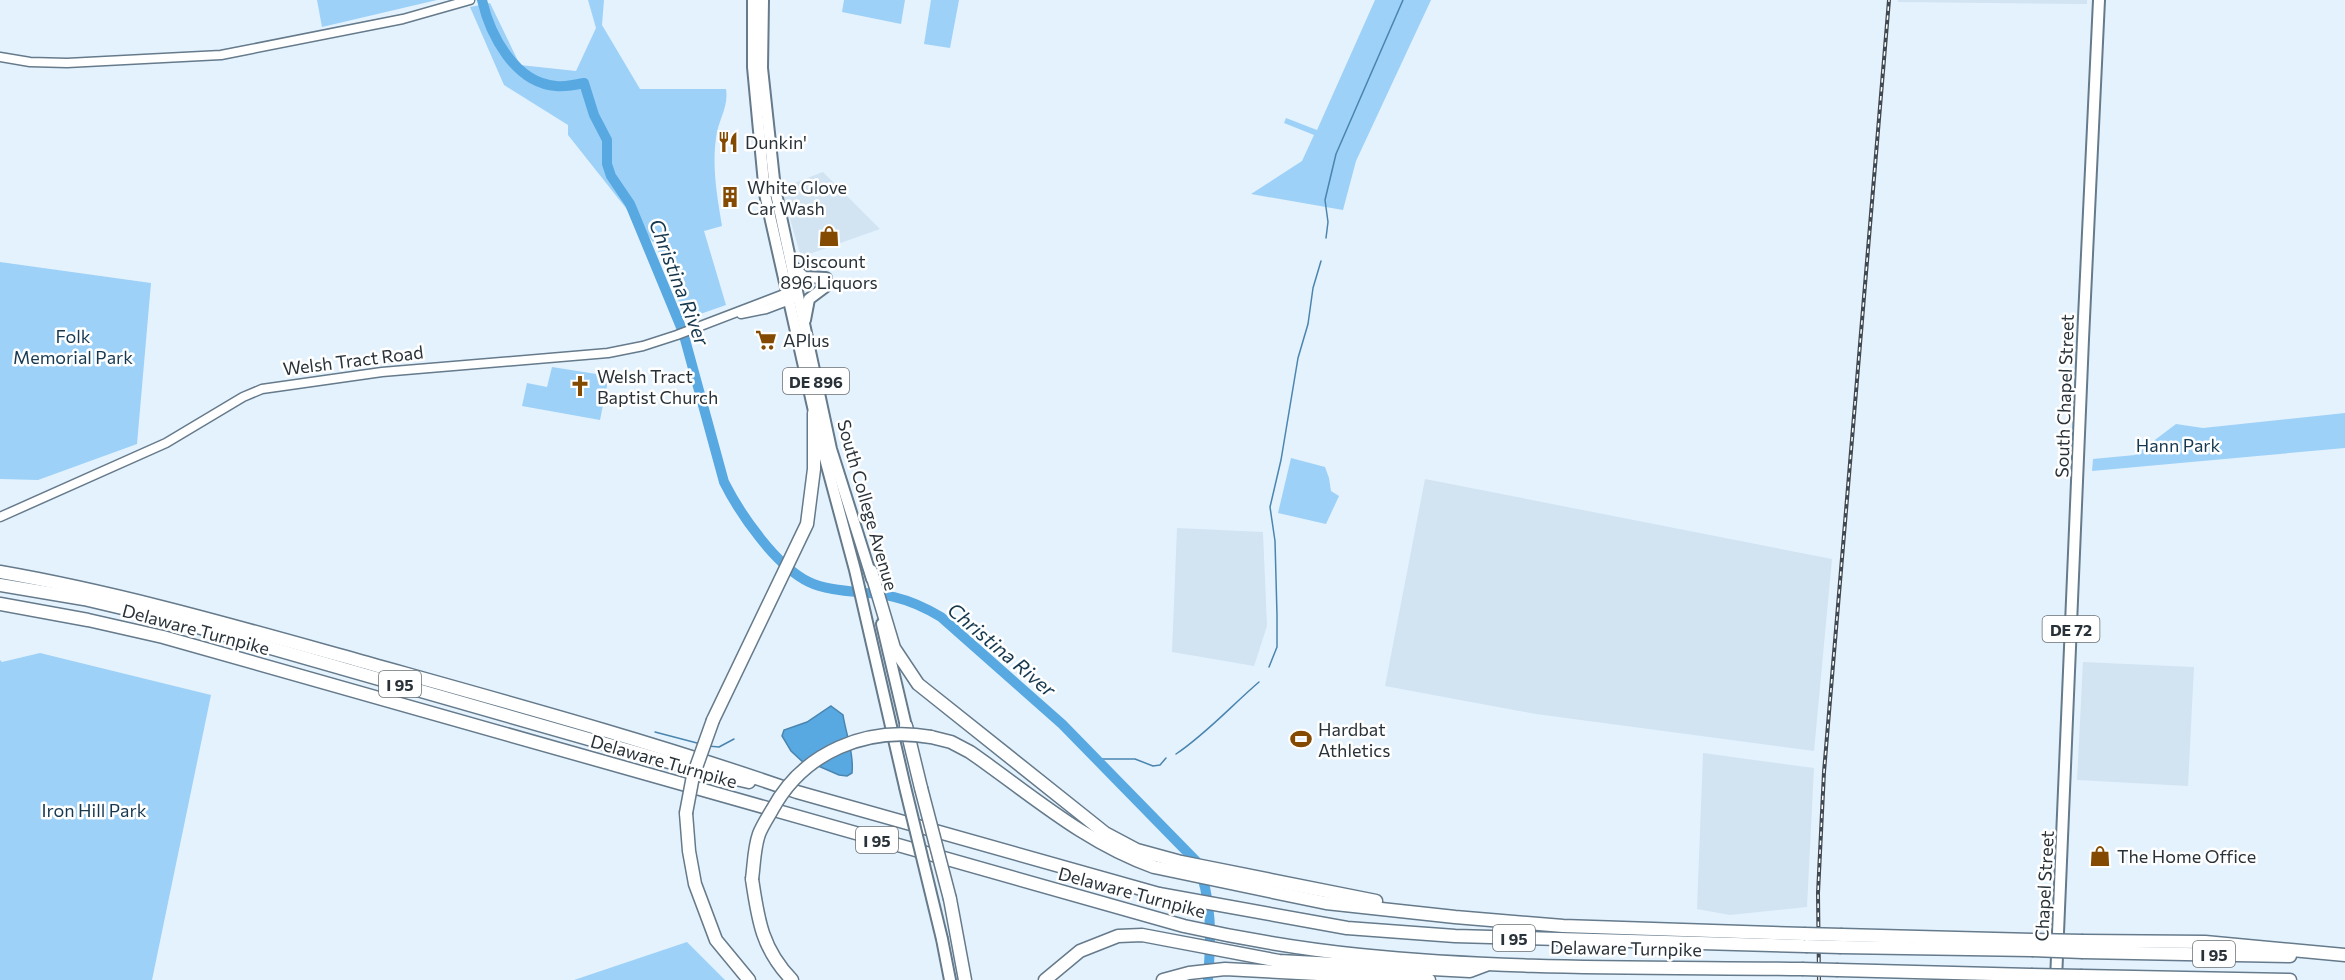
<svg xmlns="http://www.w3.org/2000/svg" width="2345" height="980" font-family="Commissioner,sans-serif">
<style>
.built{fill:#d2e4f2}
.green{fill:#9dd1f8}
.water{fill:#58a8e1;stroke:#4a85af;stroke-width:1.5}
.lines{fill:none;stroke-linecap:round;stroke-linejoin:round}
.stream{stroke:#4a85af;stroke-width:1.5}
.river{stroke:#58a8e1;stroke-width:10}
.tertiary-casing{stroke:#657a8b;stroke-width:11}
.primary-casing{stroke:#657a8b;stroke-width:14}
.trunk-casing{stroke:#657a8b;stroke-width:15}
.motorway-casing{stroke:#657a8b;stroke-width:15}
.tertiary{stroke:#fff;stroke-width:8}
.primary{stroke:#fff;stroke-width:10}
.trunk{stroke:#fff;stroke-width:12}
.motorway{stroke:#fff;stroke-width:12}
.rail-casing{stroke:#404951;stroke-width:4}
.rail{stroke:#fff;stroke-width:1.5;stroke-dasharray:4.5;stroke-linecap:butt}
.primary-bridge-casing{stroke:#657a8b;stroke-width:14;stroke-linecap:butt}
.trunk-bridge-casing{stroke:#657a8b;stroke-width:15;stroke-linecap:butt}
.motorway-bridge-casing{stroke:#657a8b;stroke-width:15;stroke-linecap:butt}
.primary-bridge{stroke:#fff;stroke-width:10}
.trunk-bridge{stroke:#fff;stroke-width:12}
.motorway-bridge{stroke:#fff;stroke-width:12}
.labels{text-anchor:middle;dominant-baseline:central;stroke-width:5;stroke-linejoin:round;paint-order:stroke}
.shield{fill:#fff;stroke:#697074;stroke-width:1.5}
.shield-label{font-size:16px;font-weight:bold;fill:#293239}
.poi-label{font-size:18px;fill:#293239;stroke:#fff;text-anchor:start}
.park-label{font-size:18px;fill:#163850;stroke:#fff}
.street-label{font-size:18px;fill:#293239;stroke:#fff}
.water-label{font-size:20px;font-style:italic;fill:#15384f;stroke:#fff}
</style>
<rect width="100%" height="100%" fill="#e4f2fe"/>
<g class="built">
<path d="M1898,0H2087V4H2078L1898,2Z"/>
<path d="M823,172L880,229L801,257L781,188Z"/>
<path d="M1425,479L1832,559L1814,751L1536,714L1385,686Z"/>
<path d="M1177,528L1263,532L1267,626L1254,666L1172,652Z"/>
<path d="M2083,662L2194,667L2188,786L2077,780Z"/>
<path d="M1703,753L1814,768L1807,907L1730,915L1697,909Z"/>
</g>
<g class="green">
<path d="M317,0H437L322,27Z"/>
<path d="M588,0H604L602,25L640,89H726C729,107 718,120 716,138C712,168 717,196 722,226L704,231L726,305L686,319L656,246L568,135V125L504,85L470,7L490,3L520,65L576,71L596,28Z"/>
<path d="M844,0H905L901,24L842,12Z"/>
<path d="M931,0H959L950,48L924,44Z"/>
<path d="M1375,0H1431L1356,161L1343,210L1251,194L1302,161L1314,135L1284,123L1286,118L1317,130Z"/>
<path d="M0,262L151,283L137,444L38,480L0,479Z"/>
<path d="M552,367L609,376L600,420L522,406L527,383L547,387Z"/>
<path d="M2345,413V448L2092,471L2093,459L2135,455L2176,424L2203,428Z"/>
<path d="M1291,458L1325,467L1329,478L1331,491L1339,496L1326,524L1278,513Z"/>
<path d="M40,653L211,695L152,980H0V660L2,662Z"/>
<path d="M687,942L725,980H574Z"/>
</g>
<path class="water" d="M831,706L843,715C846,734 854,754 852,773L847,776L839,775L816,765L804,763L791,751L782,736L784,730L807,722Z"/>
<g class="lines">
<g class="stream">
<path d="M1326,238L1328,222L1325,200L1336,154L1403,0"/>
<path d="M1269,667L1277,647V615L1275,541L1270,507L1281,460L1298,358L1308,324L1313,288L1321,261"/>
<path d="M655,732L697,743"/>
<path d="M708,746L719,747L734,739"/>
<path d="M1176,754C1206,734 1231,706 1259,682"/>
<path d="M1095,759H1135L1153,766L1160,765L1166,758"/>
</g>
<path class="river" d="M482,0C490,35 515,83 556,86C566,87 575,85 584,83L594,115L607,140V164L611,176L630,204L683,332L724,482C740,514 776,566 809,582C831,593 869,591 894,597C911,601 926,608 941,617L1062,724L1196,861C1213,897 1211,941 1208,980"/>
<defs>
<g id="tertiary">
<path d="M0,57L30,62L67,63L221,55L403,19L470,0"/>
<path d="M741,314L766,309L795,298"/>
<path d="M0,517L166,443L243,397L262,389L382,372L608,353L643,346L677,335L792,291"/>
</g>
<g id="primary">
<path d="M753,0V67L765,194L823,451L855,570L905,787"/>
<path d="M763,0L762,68L775,189L831,449L872,579"/>
<path d="M792,266L804,277L826,278"/>
<path d="M805,320L809,299L825,287"/>
<path d="M882,624L906,726"/>
<path d="M942,939L950,980"/>
<path d="M2056,980L2083,339L2099,0"/>
</g>
<g id="trunk">
<path d="M906,726L921,788"/>
<path d="M950,899L965,980"/>
</g>
<g id="motorway">
<path d="M871,571L894,648L918,684L1105,833L1137,850L1181,862L1376,901"/>
<path d="M0,572C126,594 248,630 371,664C514,704 657,743 797,792L1159,894L1347,928L1455,936L1806,946"/>
<path d="M0,585L84,599L173,620L697,770L749,782"/>
<path d="M0,604L88,620L163,637L1184,926C1242,939 1301,949 1360,955C1506,970 1655,967 1802,969"/>
<path d="M713,720L807,524L814,469V413"/>
<path d="M931,737L951,742L970,752C1029,793 1085,843 1154,867L1326,903L1455,917L1563,926L1804,934"/>
<path d="M686,813L689,851L695,884L716,940L749,980"/>
<path d="M752,879C758,920 762,949 792,980"/>
<path d="M1842,935L2033,940"/>
<path d="M2083,941L2205,942L2345,955"/>
<path d="M1841,947L2032,950"/>
<path d="M2083,952L2290,956"/>
<path d="M1838,970L2031,975"/>
<path d="M2082,976L2290,980"/>
<path d="M1045,980L1080,951L1118,936L1142,935L1279,961L1470,971L1486,965"/>
<path d="M1163,980L1189,973L1225,969L1429,980"/>
</g>
</defs>
<use href="#tertiary" class="tertiary-casing"/>
<use href="#primary" class="primary-casing"/>
<use href="#trunk" class="trunk-casing"/>
<use href="#motorway" class="motorway-casing"/>
<use href="#tertiary" class="tertiary"/>
<use href="#primary" class="primary"/>
<use href="#trunk" class="trunk"/>
<use href="#motorway" class="motorway"/>
<defs>
<path id="rail" d="M1819,980L1818,893L1824,772L1889,0"/>
</defs>
<use href="#rail" class="rail-casing"/>
<use href="#rail" class="rail"/>
<defs>
<path id="primary-bridge" d="M905,787L942,939"/>
<path id="trunk-bridge" d="M921,788L950,899"/>
<g id="motorway-bridge">
<path d="M686,813L693,776L713,720"/>
<path d="M752,879C754,865 754,848 759,834C762,826 768,817 772,810C804,751 867,726 931,737"/>
<path d="M1804,934L1842,935"/>
<path d="M2033,940L2083,941"/>
<path d="M1806,946L1841,947"/>
<path d="M2032,950L2083,952"/>
<path d="M1802,969L1838,970"/>
<path d="M2031,975L2082,976"/>
</g>
</defs>
<use href="#primary-bridge" class="primary-bridge-casing"/>
<use href="#trunk-bridge" class="trunk-bridge-casing"/>
<use href="#motorway-bridge" class="motorway-bridge-casing"/>
<use href="#primary-bridge" class="primary-bridge"/>
<use href="#trunk-bridge" class="trunk-bridge"/>
<use href="#motorway-bridge" class="motorway-bridge"/>
</g>
<defs>
<symbol id="restaurant-bare" viewBox="-9 -9 18 18"><path d="M-5-6h1v4h1v-4h1v4h1v-4h1v5L-1.5 .5V6h-2V.5L-5-1ZM5-6V6H3V1.5H1.5Q1.5-4 5-6Z" fill="#854a01" stroke="#fff" stroke-width="2.5" paint-order="stroke"/></symbol>
<symbol id="building-bare" viewBox="-9 -9 18 18"><path d="M-4-6H4V6H1V3H-1V6H-4ZM-2.5-4.3h1.7v1.8h-1.7ZM.8-4.3h1.7v1.8H.8ZM-2.5-1h1.7V.8h-1.7ZM.8-1h1.7V.8H.8Z" fill="#854a01" stroke="#fff" stroke-width="2.5" paint-order="stroke"/></symbol>
<symbol id="shop-bare" viewBox="-9 -9 18 18"><path d="M-5-2.5h2.3a2.7 3.5 0 0 1 5.4 0H5L5.5 6h-11ZM-1.5-2.5h3a1.5 2.3 0 0 0-3 0Z" fill="#854a01" stroke="#fff" stroke-width="2.5" paint-order="stroke"/></symbol>
<symbol id="supermarket-bare" viewBox="-9 -9 18 18"><path d="M-6-5.5h2.5l.6 2H6L4.5 2H-2.5L-4.4-4H-6ZM-1.5 3.2a1.3 1.3 0 1 0 .1 0ZM3 3.2a1.3 1.3 0 1 0 .1 0Z" fill="#854a01" stroke="#fff" stroke-width="2.5" paint-order="stroke"/></symbol>
<symbol id="church-bare" viewBox="-9 -9 18 18"><path d="M-1.2-6h2.4v3.5h3.3v2.4h-3.3V6h-2.4V-.1h-3.3v-2.4h3.3Z" fill="#854a01" stroke="#fff" stroke-width="2.5" paint-order="stroke"/></symbol>
<symbol id="stadium-bare" viewBox="-9 -9 18 18"><path d="M0-5a6.5 5 0 1 0 0 10a6.5 5 0 1 0 0-10ZM-3.5-1.8h7v3.6h-7Z" fill="#854a01" stroke="#fff" stroke-width="2.5" paint-order="stroke"/></symbol>
</defs>
<g fill-rule="evenodd">
<use href="#restaurant-bare" x="713" y="127" width="30" height="30"/>
<use href="#building-bare" x="715" y="182" width="30" height="30"/>
<use href="#shop-bare" x="814" y="221" width="30" height="30"/>
<use href="#supermarket-bare" x="751" y="325" width="30" height="30"/>
<use href="#church-bare" x="565" y="371" width="30" height="30"/>
<use href="#stadium-bare" x="1286" y="724" width="30" height="30"/>
<use href="#shop-bare" x="2085" y="841" width="30" height="30"/>
</g>
<g class="labels">
<g class="shield">
<rect x="783" y="368" width="66" height="26" rx="4.5"/>
<rect x="2042.5" y="616" width="57" height="26" rx="4.5"/>
<rect x="379" y="671" width="42" height="26" rx="4.5"/>
<rect x="856" y="827" width="42" height="26" rx="4.5"/>
<rect x="1493" y="925" width="42" height="26" rx="4.5"/>
<rect x="2193" y="941" width="42" height="26" rx="4.5"/>
</g>
<g class="shield-label">
<text x="816" y="381">DE 896</text>
<text x="2071" y="629">DE 72</text>
<text x="400" y="684">I 95</text>
<text x="877" y="840">I 95</text>
<text x="1514" y="938">I 95</text>
<text x="2214" y="954">I 95</text>
</g>
<g class="poi-label">
<text x="745" y="142">Dunkin'</text>
<text x="747" y="187">White Glove<tspan x="747" dy="21">Car Wash</tspan></text>
<text x="829" y="261" text-anchor="middle">Discount<tspan x="829" dy="21">896 Liquors</tspan></text>
<text x="783" y="340">APlus</text>
<text x="597" y="376">Welsh Tract<tspan x="597" dy="21">Baptist Church</tspan></text>
<text x="1318" y="729">Hardbat<tspan x="1318" dy="21">Athletics</tspan></text>
<text x="2117" y="856">The Home Office</text>
</g>
<g class="park-label">
<text x="73" y="336">Folk<tspan x="73" dy="21">Memorial Park</tspan></text>
<text x="2178" y="445">Hann Park</text>
<text x="94" y="810">Iron Hill Park</text>
</g>
<g class="street-label">
<text transform="translate(353 360) rotate(-7)">Welsh Tract Road</text>
<text transform="translate(2064 396) rotate(-88)">South Chapel Street</text>
<text transform="translate(868 505) rotate(74)">South College Avenue</text>
<text transform="translate(196 629) rotate(15)">Delaware Turnpike</text>
<text transform="translate(664 761) rotate(16)">Delaware Turnpike</text>
<text transform="translate(2044 886) rotate(-87)">Chapel Street</text>
<text transform="translate(1132 892) rotate(15)">Delaware Turnpike</text>
<text transform="translate(1626 948) rotate(1)">Delaware Turnpike</text>
</g>
<g class="water-label">
<text transform="translate(680 282) rotate(69)">Christina River</text>
<text transform="translate(1002 649) rotate(40)">Christina River</text>
</g>
</g>
</svg>
